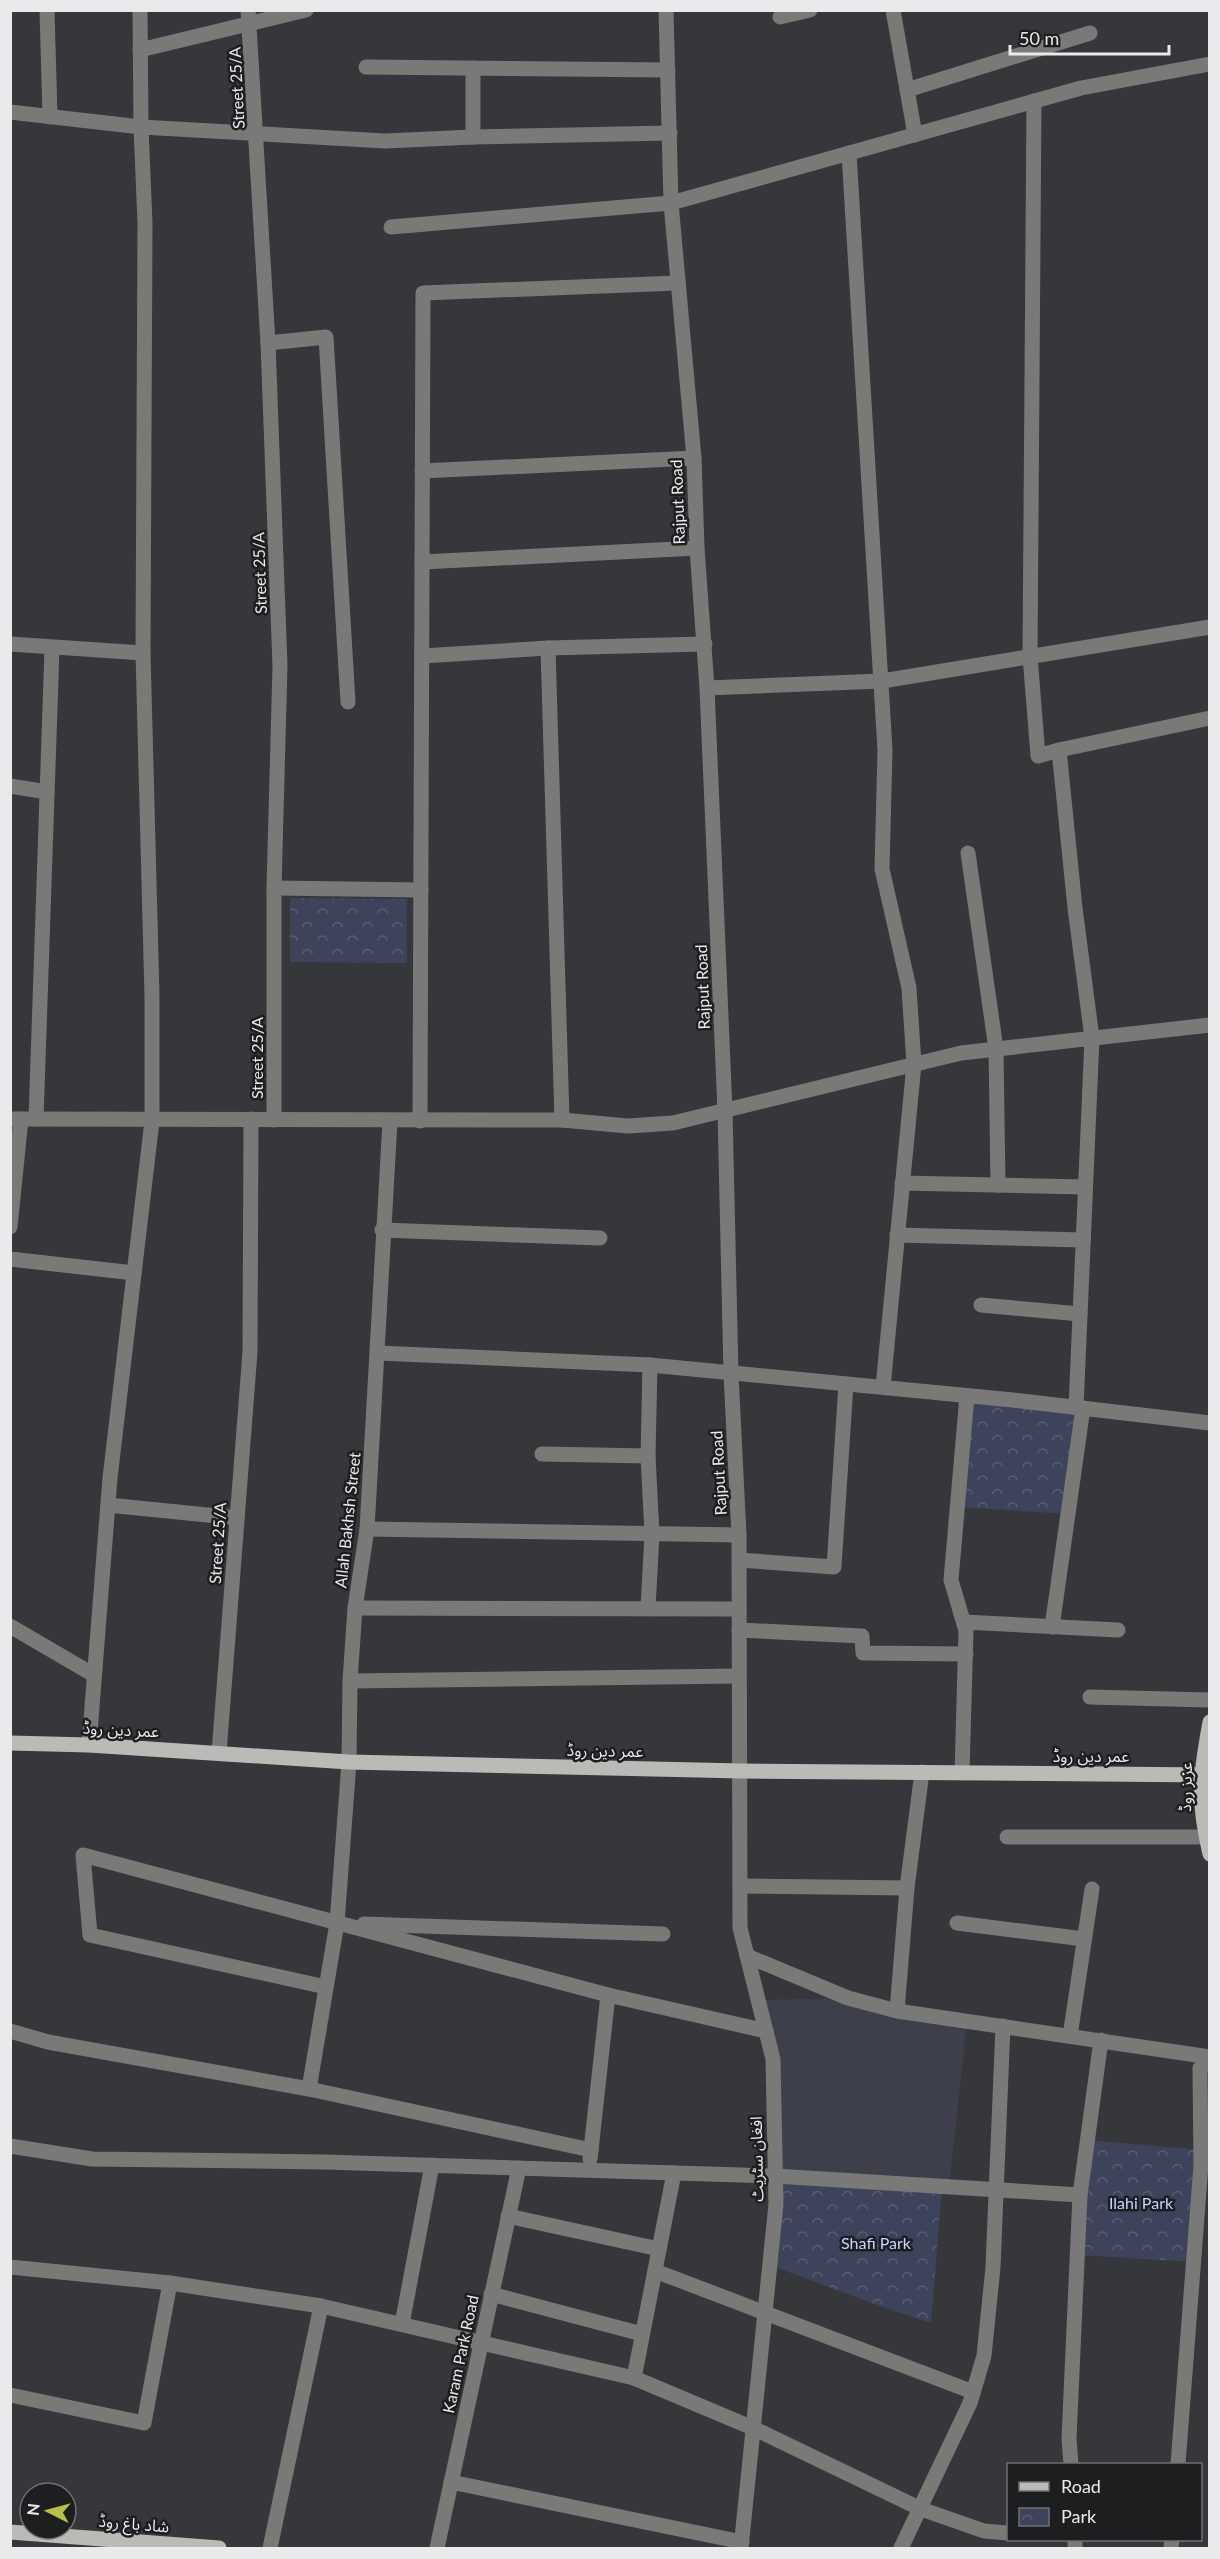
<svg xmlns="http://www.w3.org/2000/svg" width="1220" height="2559" font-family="Lato,'Noto Sans Arabic',sans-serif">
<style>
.built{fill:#3d404a}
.park{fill:url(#park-crowns)}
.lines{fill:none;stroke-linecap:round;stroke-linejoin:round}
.minor{stroke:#797977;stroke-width:15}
.major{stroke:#babbb7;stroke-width:15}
.labels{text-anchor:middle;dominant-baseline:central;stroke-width:5;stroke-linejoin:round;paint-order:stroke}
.street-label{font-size:16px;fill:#eaeaed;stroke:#1d1e20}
.park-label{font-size:16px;fill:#c7d4ff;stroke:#1d1e20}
</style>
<defs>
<pattern id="park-crowns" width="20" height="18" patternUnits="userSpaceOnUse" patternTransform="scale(1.5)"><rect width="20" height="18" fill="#3c435b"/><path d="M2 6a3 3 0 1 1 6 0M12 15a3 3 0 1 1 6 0" fill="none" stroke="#585e73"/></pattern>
</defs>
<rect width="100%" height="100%" fill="#35373a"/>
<path class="built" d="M848,1998L967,2021L949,2187L775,2176L773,2059L758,2000Z"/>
<g class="park">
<path d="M290,898L407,899V963L290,962Z"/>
<path d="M967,1396L1083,1408L1068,1514L957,1507Z"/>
<path d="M1087,2140L1201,2150L1194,2262L1078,2255Z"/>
<path d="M775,2176L942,2187L931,2323L880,2306L770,2265Z"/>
</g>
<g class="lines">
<g class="minor">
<path d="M47,10L50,117"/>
<path d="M140,10L141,127L385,141L473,137L670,133"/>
<path d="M248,10L268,343L280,666L274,888V1120"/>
<path d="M666,10L671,203L694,458L697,548L707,688L725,1111L731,1374L739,1535L740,1928L773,2059L776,2204L741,2548"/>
<path d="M893,10L915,135"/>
<path d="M780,17L810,10"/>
<path d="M140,50L306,10"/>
<path d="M366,67L668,70"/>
<path d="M473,68V137"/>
<path d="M907,90L1090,33"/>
<path d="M1034,101L1030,656L1038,756L1059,750L1075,908L1092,1038L1076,1408"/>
<path d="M10,112L141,127L145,223L143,653L152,996V1121L110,1478L89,1745"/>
<path d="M849,153L885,750L882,869L909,988L914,1064L883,1387"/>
<path d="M391,227L671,203L1081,88L1210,64"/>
<path d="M268,343L326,337L348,702"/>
<path d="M422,471L694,458"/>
<path d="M422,562L697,548"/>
<path d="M10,644L143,653"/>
<path d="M548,648L562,1120"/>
<path d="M422,656L548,648L705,644"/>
<path d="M707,688L882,681L1210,627"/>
<path d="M1059,750L1210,718"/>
<path d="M10,786L47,792"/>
<path d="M968,853L996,1049L998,1185"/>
<path d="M274,888L421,890"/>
<path d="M10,1119L562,1120L628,1126L673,1123L961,1053L1210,1025"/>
<path d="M36,1119L52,649"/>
<path d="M420,1121L423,293L678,283"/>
<path d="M902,1183L1085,1187"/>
<path d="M10,1227L21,1119"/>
<path d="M382,1230L600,1238"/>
<path d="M897,1235L1083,1240"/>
<path d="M10,1259L134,1273"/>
<path d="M981,1305L1080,1314"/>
<path d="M378,1353L650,1365L1013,1400L1210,1423"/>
<path d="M542,1454L648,1456"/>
<path d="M108,1505L237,1518"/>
<path d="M367,1529L739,1535"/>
<path d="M739,1560L834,1567L846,1384"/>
<path d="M355,1608L739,1609"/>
<path d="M648,1608L652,1534L648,1456L650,1365"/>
<path d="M964,1622L1118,1630"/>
<path d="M10,1626L94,1675"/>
<path d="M1052,1627L1083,1408"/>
<path d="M739,1630L862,1636L863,1653L966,1654"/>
<path d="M350,1681L738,1676"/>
<path d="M1090,1697L1210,1700"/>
<path d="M219,1753L250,1352L251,1119"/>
<path d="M962,1773L966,1631L951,1580L967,1396"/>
<path d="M1007,1837H1206"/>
<path d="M740,1886L907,1888"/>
<path d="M957,1923L1084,1939"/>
<path d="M364,1924L663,1934"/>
<path d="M747,1956L848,1998L897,2011L1210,2057"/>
<path d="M326,1987L90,1935L83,1855L608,1995L766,2031"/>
<path d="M897,2011L907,1888L922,1772"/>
<path d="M10,2031L48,2042L309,2089L591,2150"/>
<path d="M1070,2036L1092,1889"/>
<path d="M309,2089L337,1923L349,1762L350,1681L355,1608L367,1529L390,1121"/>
<path d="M10,2146L92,2159L325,2162L775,2176L1080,2195"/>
<path d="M590,2159L608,1995"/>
<path d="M508,2216L659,2249"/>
<path d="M10,2267L170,2283L321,2306L634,2378L753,2428L921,2509L984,2531L1008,2533"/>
<path d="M655,2271L973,2392"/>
<path d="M491,2294L642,2334"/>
<path d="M402,2324L432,2165"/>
<path d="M634,2378L674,2173"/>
<path d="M10,2395L144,2423L170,2283"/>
<path d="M1071,2464L1069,2439L1080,2195L1101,2040"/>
<path d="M1178,2464L1201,2165L1200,2068L1210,2060"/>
<path d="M451,2482L742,2542"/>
<path d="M1075,2540V2548"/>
<path d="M270,2548L321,2306"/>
<path d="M437,2548L519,2168"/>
<path d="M901,2548L970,2403L984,2356L993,2267L1003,2026"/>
<path d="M1171,2548L1172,2540"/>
</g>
<g class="major">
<path d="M1210,1722C1200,1776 1197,1799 1210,1854"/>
<path d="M10,1743L89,1745L349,1762L742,1771L1210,1775"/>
<path d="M10,2532L219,2548"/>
</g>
</g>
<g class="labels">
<g class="street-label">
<text transform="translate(236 88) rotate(-93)">Street 25/A</text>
<text transform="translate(677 502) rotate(-92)">Rajput Road</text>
<text transform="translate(259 573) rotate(-92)">Street 25/A</text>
<text transform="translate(702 987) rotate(-92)">Rajput Road</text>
<text transform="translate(256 1058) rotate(-90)">Street 25/A</text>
<text transform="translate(718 1473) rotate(-93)">Rajput Road</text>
<text transform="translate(347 1520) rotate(-84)">Allah Bakhsh Street</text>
<text transform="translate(217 1543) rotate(-86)">Street 25/A</text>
<text transform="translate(121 1729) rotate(3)">عمر دین روڈ</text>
<text transform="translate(605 1750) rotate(1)">عمر دین روڈ</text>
<text x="1091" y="1755">عمر دین روڈ</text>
<text transform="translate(1185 1787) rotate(-89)">عزیز روڈ</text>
<text transform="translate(756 2159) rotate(-91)">افغان سٹریٹ</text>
<text transform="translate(460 2354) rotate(-78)">Karam Park Road</text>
<text transform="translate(134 2523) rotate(5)">شاد باغ روڈ</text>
</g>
<g class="park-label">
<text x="1141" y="2202">Ilahi Park</text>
<text x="876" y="2242">Shafi Park</text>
</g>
</g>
<rect width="1220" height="2559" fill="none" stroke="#eaeaed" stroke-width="24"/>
<rect x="1007" y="2463" width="195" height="78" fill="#1d1e20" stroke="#6f7072" stroke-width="1.5"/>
<rect x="1019" y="2482" width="30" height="9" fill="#babbb7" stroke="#6f7072" stroke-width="1.5"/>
<text x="1061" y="2493" font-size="18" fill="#eaeaed">Road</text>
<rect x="1019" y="2508" width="30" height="18" fill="url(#park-crowns)" stroke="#6f7072" stroke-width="1.5"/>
<text x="1061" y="2523" font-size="18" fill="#eaeaed">Park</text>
<g transform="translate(48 2511) rotate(276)"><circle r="28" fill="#1d1e20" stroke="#6f7072" stroke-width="1.5"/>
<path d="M0-4.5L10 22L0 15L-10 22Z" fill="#b9c046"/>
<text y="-9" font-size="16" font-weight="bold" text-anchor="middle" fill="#eaeaed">N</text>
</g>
<path d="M1010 45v9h159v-9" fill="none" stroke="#eaeaed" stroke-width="3"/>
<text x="1019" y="45" font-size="18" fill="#eaeaed" stroke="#1d1e20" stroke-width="4.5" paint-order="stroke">50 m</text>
</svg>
